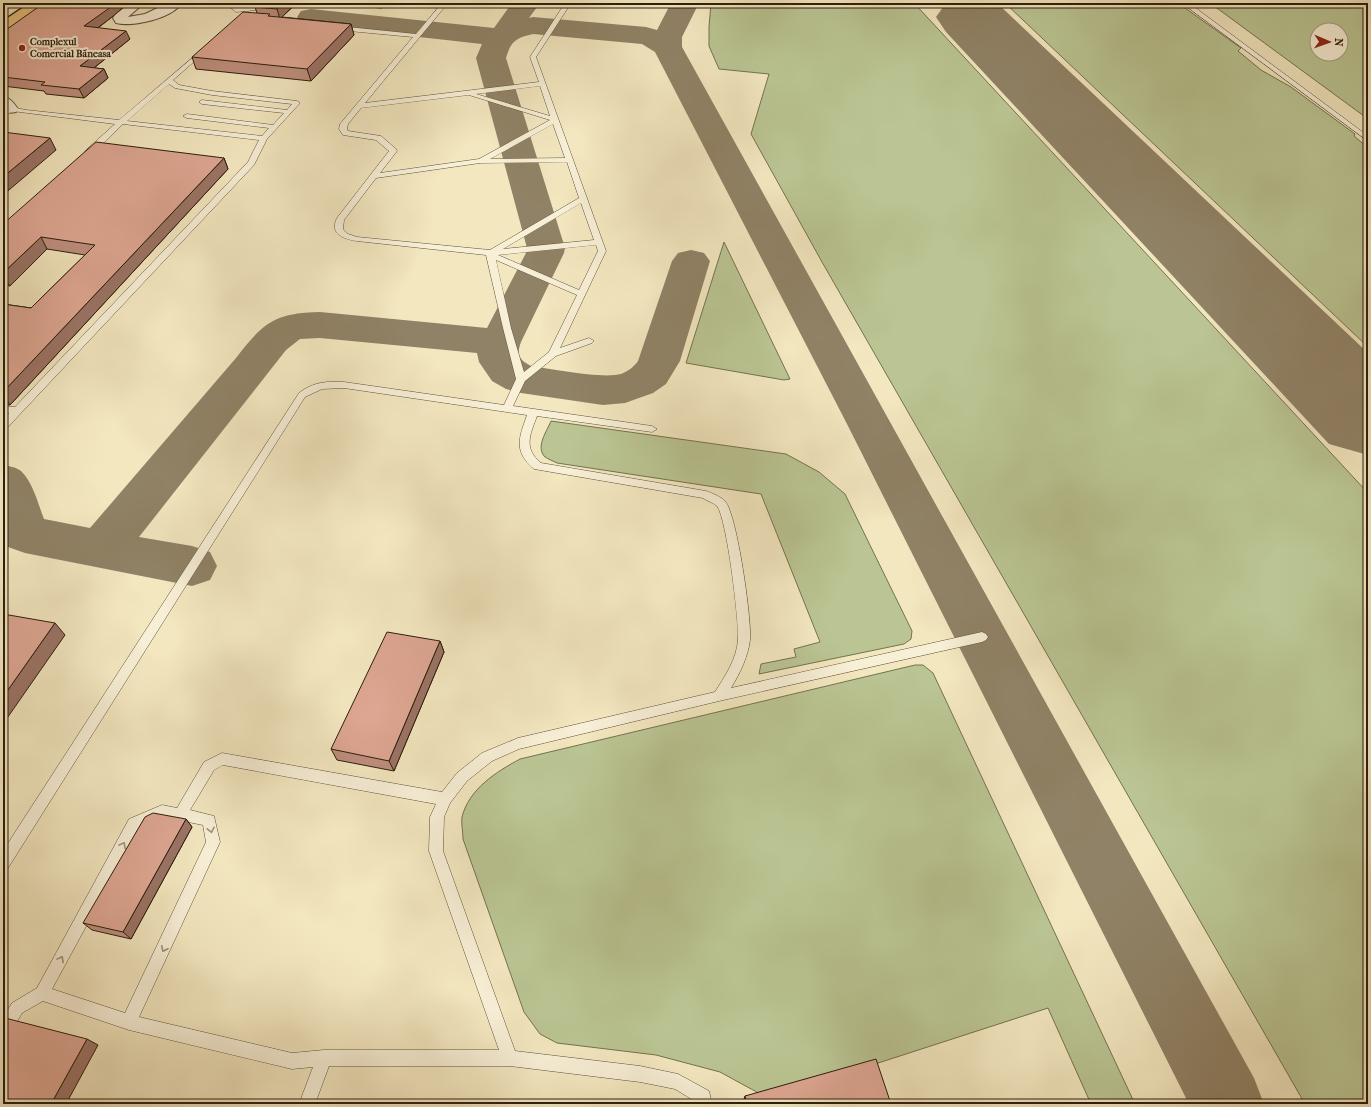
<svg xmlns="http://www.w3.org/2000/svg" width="1371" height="1107" font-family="'IM FELL French Canon',serif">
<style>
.green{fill:#bac593;stroke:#737250;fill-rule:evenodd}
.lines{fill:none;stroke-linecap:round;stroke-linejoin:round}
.taxiway{fill:#908266;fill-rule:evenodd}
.runway{fill:#908266;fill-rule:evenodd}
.service-casing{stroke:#5e5039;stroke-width:1}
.minor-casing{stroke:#5e5039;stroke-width:2}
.primary-casing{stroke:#2c1e0c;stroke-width:2}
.service{fill:#f7efd6;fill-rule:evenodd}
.minor{fill:#f7efd6;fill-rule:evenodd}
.primary{fill:#eac480;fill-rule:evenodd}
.tram{stroke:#2c1e0c;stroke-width:1}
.wall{fill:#be8f7e;stroke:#2c1e0c}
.shaded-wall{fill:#9b7466;stroke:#2c1e0c}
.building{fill:#dda692;stroke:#2c1e0c}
.oneway{stroke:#9c917b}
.poi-dot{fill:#8f2418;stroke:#f7efd6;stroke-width:1.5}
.labels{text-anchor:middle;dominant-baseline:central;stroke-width:4;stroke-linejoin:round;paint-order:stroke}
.far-poi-label{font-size:10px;font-weight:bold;fill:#2c1e0c;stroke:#f7efd6;text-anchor:start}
</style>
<rect width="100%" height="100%" fill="#f3e7c0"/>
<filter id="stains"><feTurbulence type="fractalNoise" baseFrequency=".005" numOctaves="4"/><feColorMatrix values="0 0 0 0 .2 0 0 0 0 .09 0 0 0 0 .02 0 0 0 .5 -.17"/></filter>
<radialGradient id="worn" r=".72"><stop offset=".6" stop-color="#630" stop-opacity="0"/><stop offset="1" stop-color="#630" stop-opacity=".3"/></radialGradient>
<g class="green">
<path d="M711,3H914L1368,493V1104H1305L822,262L751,134L769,74L719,69L709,46V27Z"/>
<path d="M1005,3H1178L1241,48L1238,51L1261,70L1291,87L1355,134L1354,136L1368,148V347Z"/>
<path d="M1210,3H1368V119ZM1317,30H1341V54H1317Z"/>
<path d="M724,242L790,379L784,380L686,363Z"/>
<path d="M551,421L786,454L819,472L845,494L912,631L911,639L904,644L759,674L761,664L796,657L794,649L820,642L761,494L557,463C553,461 548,459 545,457C535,447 547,431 551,421Z"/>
<path d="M915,665H923L933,673L1135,1104H1091L1048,1008L872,1065L764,1096L720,1072L656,1055L557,1043L540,1034L524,1012L463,839C463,832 461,823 462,817C469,789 496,772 520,759Z"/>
</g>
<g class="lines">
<g class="taxiway">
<path d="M512,3H540L529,18L533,17L646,27L657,30L671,3H699L682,37V47L1254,1078L1264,1104H1189L847,424L655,52L642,44L533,34C516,38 511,41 506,58L565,248L564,253L521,342C516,356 519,359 531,366C552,369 602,379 621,374C627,372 635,366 638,361L672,261L678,253L691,250L704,253L710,261L680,361L666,384L653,393L625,403L603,405L521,393L506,389L492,381L479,362L477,353L320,338L300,339L286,350L139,537L192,546L210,552L217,566L210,580L192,586L25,553L8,547L3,539V465C8,466 16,467 21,471C33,482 38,504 44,519L90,528L236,358C263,323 274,313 320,312L487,328L526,253L527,248L476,58L482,44L311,25L301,23L297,17L301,11L311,9L494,28Z"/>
<path d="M944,3H973L985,17L981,23C961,28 955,18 944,3Z"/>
</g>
<path class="runway" d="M946,3H997L1368,353V455L1329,444L946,32L936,17Z"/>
<defs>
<g id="service">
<path d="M236,3H242L238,8L252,7L257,3H263L256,10L236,12L231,8Z"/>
<path d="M442,3H448L365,103L539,82L530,57L565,3H571L536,57L606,251L560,348L589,338L594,341L592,343L556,356L525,381L513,406L652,426L657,429L652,432L537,416C530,435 523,448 541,463L706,491C712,493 721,497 725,501C737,514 752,621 750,640C748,657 740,673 731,688L982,632L986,634L988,637L986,640L982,642L719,701L519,749L492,761L467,781L450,803L444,817L443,851L515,1051L640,1066L678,1074L709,1091L712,1104H696V1102L675,1089L640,1082L510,1066H329L315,1104H299L313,1067L292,1069L129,1030L43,1001L22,1013L8,1037L3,1040V1017L12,1003L37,988L129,819L162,805L177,808L204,762L222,753L442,792L457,773L482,753L518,738L715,692C725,676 737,659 738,639C739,620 727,519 717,506C714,503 707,501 703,498L534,469C513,451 519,438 527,415L344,388L322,389L305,397L8,868L3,870V851L299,393C313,382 327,381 344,382L504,405L516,379L503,328L486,255L357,241C344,239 329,234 337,218L389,151L376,140L343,135L339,129L340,124L413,37L338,30L335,28L338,26L416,34ZM540,86L550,116L476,94ZM469,95L550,120L479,159L380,173L397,151L396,149L381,136L348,131L347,129L348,124L361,108ZM553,124L565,158L490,159ZM567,162L579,198L490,250L357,237L348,234L343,229L344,220L376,178L480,163ZM581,203L594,240L503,249ZM596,245L598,251L579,290L498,255ZM496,260L577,295L549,352L524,372L511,328ZM223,765L436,804L430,817L429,851L499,1050H324L292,1053L139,1017L220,842L214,816L190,810L214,770ZM163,817L203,825L206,842L125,1013L52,989L139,829Z"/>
<path d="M1182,3H1189L1368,136V141Z"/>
<path d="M203,49L205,50V52L173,80L179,85L212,91L297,101L300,103L267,139L254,165L6,429L3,430V421L9,413L3,412V406L15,407L248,162L259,140L123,124L92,154H89L85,152L86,150L115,124L12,111L3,118V112L11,107L26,110L119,120ZM169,84L175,88L212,95L292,104L287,110L202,100L199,102L202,104L284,113L273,125L187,114L183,116L187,118L269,128L262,136L127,121Z"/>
</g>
<g id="minor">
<path d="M130,3H144L128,17L145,14L168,3H182C171,19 133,27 116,23L113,18L115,15Z"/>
<path d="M3,96C10,98 14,103 18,109L16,112C10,113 7,113 3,109Z"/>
</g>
<path id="primary" d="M30,3H44L7,30L3,31V21Z"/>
</defs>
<use href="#service" class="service-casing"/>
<use href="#minor" class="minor-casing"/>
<use href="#primary" class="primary-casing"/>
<use href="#service" class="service"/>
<use href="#minor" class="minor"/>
<use href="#primary" class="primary"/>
<path class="tram" d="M3,20L28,3"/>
</g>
<g class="wall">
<path d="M259,3H297L282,17L351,24L354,35L311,81L196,69L192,57L257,13L255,7Z"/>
<path d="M343,3H387L382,8L343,5Z"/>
<path d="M112,17L98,28L130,39L94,68L104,69L108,78L84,98L46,94L44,91L3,86V32Z"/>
<path d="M224,158L228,169L10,405H3V304L31,308L85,255L47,249L10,286L3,285V224Z"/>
<path d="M440,641L444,652L394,771L337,760L331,749Z"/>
<path d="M186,819L192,827L131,939L92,930L83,923Z"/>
<path d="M745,1096L891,1104H744L743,1102Z"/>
</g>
<g class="shaded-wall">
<path d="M115,3H128L112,17L88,35L84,26Z"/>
<path d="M283,3H296L280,19L277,9Z"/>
<path d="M381,3H387L382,8Z"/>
<path d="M351,24L354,35L311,81L307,69Z"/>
<path d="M126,31L130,39L85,75L80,66Z"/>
<path d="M104,69L108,78L84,98L79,89Z"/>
<path d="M50,138L56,150L3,195V177Z"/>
<path d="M224,158L228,169L10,405L3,395V392Z"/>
<path d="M41,237L47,249L10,286L3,276V273Z"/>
<path d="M55,623L65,635L3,724V697Z"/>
<path d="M440,641L444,652L394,771L389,761Z"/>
<path d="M186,819L192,827L131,939L123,932Z"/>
<path d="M87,1039L98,1045L66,1104H51Z"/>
</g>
<g class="building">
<path d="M44,3H115L108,9L84,26L126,31L80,66L104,69L79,89L41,85L45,82L3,77V32Z"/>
<path d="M259,3H283L277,9L255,7Z"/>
<path d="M243,12L270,14L268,16L351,24L307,69L192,57Z"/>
<path d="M3,132L50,138L3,177Z"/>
<path d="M96,142L224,158L3,392V336L8,332L3,331V304L31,308L95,245L41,237L3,273V224Z"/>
<path d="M3,614L55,623L3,697Z"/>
<path d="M387,632L440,641L389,761L331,749Z"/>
<path d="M153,813L186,819L123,932L83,923L145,817Z"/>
<path d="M5,1018L87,1039L51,1104H3V1022Z"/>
<path d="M876,1059L891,1104H747L745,1096Z"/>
</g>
<defs><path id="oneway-chevron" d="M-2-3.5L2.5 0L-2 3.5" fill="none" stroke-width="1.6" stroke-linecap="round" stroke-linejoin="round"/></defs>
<g class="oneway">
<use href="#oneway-chevron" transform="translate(211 830) rotate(78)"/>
<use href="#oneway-chevron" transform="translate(123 845) rotate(-62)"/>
<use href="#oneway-chevron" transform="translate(164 949) rotate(115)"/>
<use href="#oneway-chevron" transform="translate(61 959) rotate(-62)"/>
</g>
<circle class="poi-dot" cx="22" cy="48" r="4"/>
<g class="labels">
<g class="far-poi-label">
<text x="30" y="42">Complexul<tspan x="30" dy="12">Comercial Băneasa</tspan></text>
</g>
</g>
<rect width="1371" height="1107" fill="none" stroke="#f3e7c0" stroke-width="16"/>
<rect x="4" y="4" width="1363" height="1099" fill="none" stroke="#2c1e0c" stroke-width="2"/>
<rect x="8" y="8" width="1355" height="1091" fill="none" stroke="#2c1e0c"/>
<g transform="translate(1329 42) rotate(92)"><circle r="19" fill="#f7efd6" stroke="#a69b85"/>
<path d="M0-3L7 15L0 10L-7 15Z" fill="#8f2418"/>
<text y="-6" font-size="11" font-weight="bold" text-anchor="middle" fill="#2c1e0c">N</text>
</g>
<rect width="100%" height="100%" filter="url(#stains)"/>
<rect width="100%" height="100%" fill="url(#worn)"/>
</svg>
